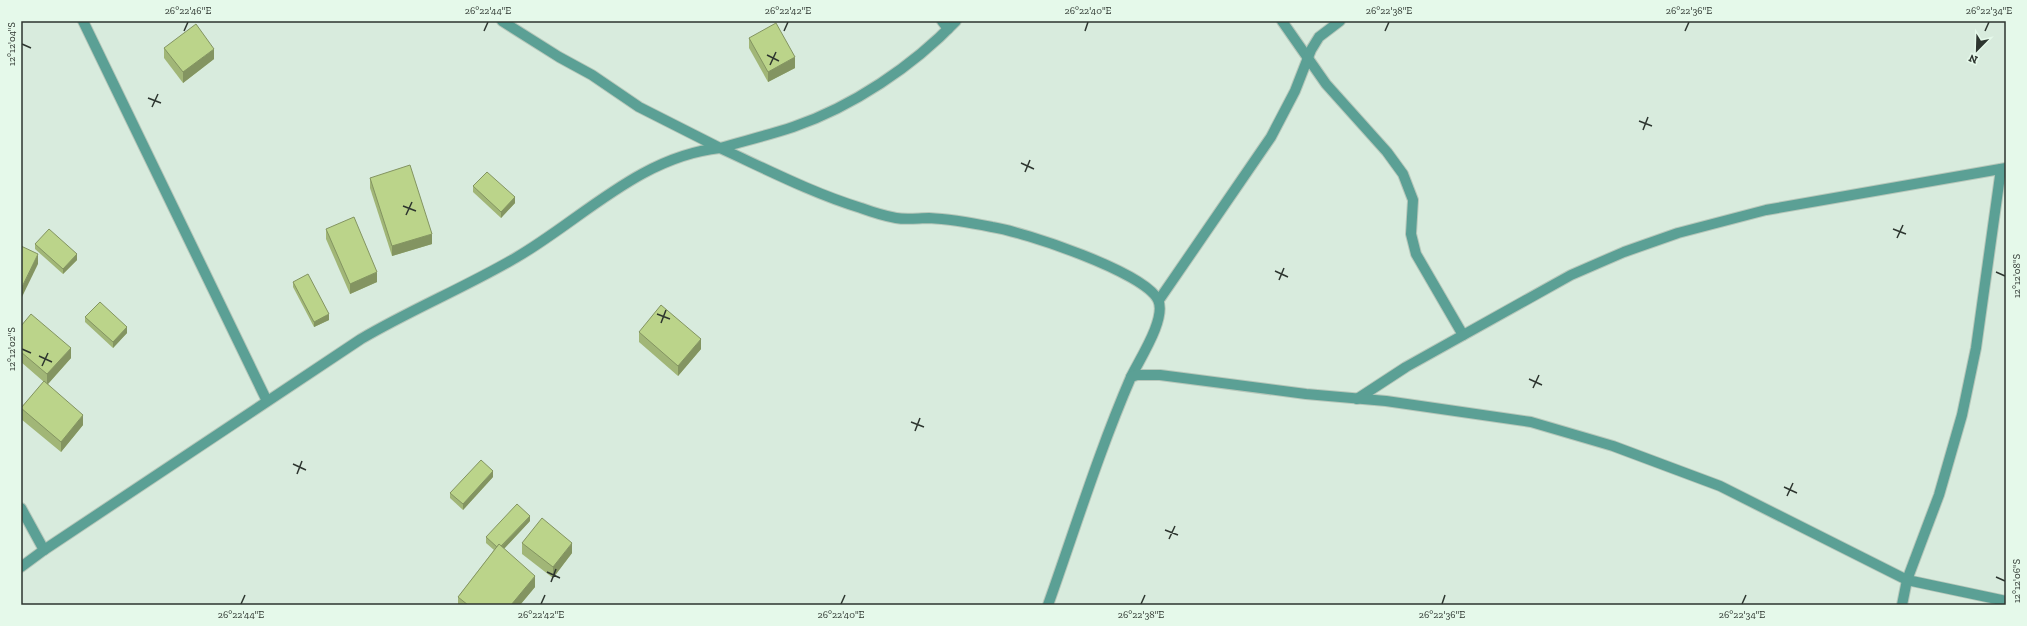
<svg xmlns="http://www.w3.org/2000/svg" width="2027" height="626" font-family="'Zilla Slab',serif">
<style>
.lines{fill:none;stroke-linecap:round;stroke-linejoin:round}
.minor-casing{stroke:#b6c7ba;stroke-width:12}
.minor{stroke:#5ba095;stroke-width:10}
.wall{fill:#a1b677}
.shaded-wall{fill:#839461}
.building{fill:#bbd48a;stroke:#839461}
.ticks{fill:none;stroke:#2d352f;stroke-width:1.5}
.neatline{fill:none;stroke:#2d352f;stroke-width:1.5}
.ticks-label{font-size:10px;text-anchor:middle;fill:#2d352f}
</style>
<rect width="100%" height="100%" fill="#d8ebdd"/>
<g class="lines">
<defs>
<g id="minor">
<path d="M83,21L267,401"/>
<path d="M502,21L559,57L592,75L639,107L720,148C744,141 769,135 793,127C852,107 913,66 956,21"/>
<path d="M942,21L948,29"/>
<path d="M1282,21L1326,84L1387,152L1403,174L1413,200L1411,234L1416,254L1463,335"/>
<path d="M1159,300L1271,137L1295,91L1311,50L1319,37L1340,21"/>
<path d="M1357,399L1406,367L1571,275L1624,252L1678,233L1766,210L2006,168"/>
<path d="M21,508L44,550"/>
<path d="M21,567L44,550L361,339C412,309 466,287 517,257C582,219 641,156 720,148C766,169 812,193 861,208C872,212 885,216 896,218C907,220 919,218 929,218C950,219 972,223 992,227C1024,232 1145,272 1158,300C1167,318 1139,360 1131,377"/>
<path d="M1048,605C1075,529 1099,451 1131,377L1137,375H1160L1306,394L1386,401L1531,422L1613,446L1720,486L1907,580L2006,601"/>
<path d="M1902,605L1907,580L1939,495L1962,415L1976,348L2001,169"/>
</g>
</defs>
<use href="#minor" class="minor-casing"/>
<use href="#minor" class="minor"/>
</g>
<g class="wall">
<path d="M749,38L795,68L768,82L749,48Z"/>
<path d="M164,48L214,59L183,83L164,58Z"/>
<path d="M370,178L432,244L392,256L370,188Z"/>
<path d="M473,186L515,203L501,218L473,192Z"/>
<path d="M326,229L377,282L350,294L326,239Z"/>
<path d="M35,244L77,260L63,274L35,249Z"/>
<path d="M293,282L329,320L314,327L293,287Z"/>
<path d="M85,317L127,333L113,348L85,322Z"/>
<path d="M21,326L71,358L48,384L83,425L61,452L21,419V408L44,382L21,362Z"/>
<path d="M639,332L701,349L678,376L639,342Z"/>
<path d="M493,477L463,510L450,498V493Z"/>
<path d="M530,521L504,549L535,587L520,605H458V597L494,550L486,543V537Z"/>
<path d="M522,543L572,553L553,578L522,554Z"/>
</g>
<g class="shaded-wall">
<path d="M214,49V59L183,83V72Z"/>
<path d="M795,57V68L768,82V72Z"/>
<path d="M515,197V203L501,218V212Z"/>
<path d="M432,234V244L392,256V246Z"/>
<path d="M38,254V264L21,299V289Z"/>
<path d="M77,254V260L63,274V269Z"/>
<path d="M377,272V282L350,294V284Z"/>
<path d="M329,314V320L314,327V322Z"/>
<path d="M127,327V333L113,348V342Z"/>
<path d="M701,339V349L678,376V366Z"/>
<path d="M71,348V358L47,385V374Z"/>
<path d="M83,415V425L61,452V442Z"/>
<path d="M493,471V477L463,510V504Z"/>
<path d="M530,516V521L499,554V549Z"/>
<path d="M572,543V553L553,578V567Z"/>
<path d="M535,576V587L520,605H511Z"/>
</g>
<g class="building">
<path d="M776,23L795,57L768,72L749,38Z"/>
<path d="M196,24L214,49L183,72L164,48Z"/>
<path d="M410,165L432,234L392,246L370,178Z"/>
<path d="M487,172L515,197L501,212L473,186Z"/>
<path d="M354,217L377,272L350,284L326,229Z"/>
<path d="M49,229L77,254L63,269L35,244Z"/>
<path d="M21,246L38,254L21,289Z"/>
<path d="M308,274L329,314L314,322L293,282Z"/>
<path d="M100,302L127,327L113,342L85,317Z"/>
<path d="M661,305L701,339L678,366L639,332Z"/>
<path d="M31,314L71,348L47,374L21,352V326Z"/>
<path d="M44,381L83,415L61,442L21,408Z"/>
<path d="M481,460L493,471L463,504L450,493Z"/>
<path d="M517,504L530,516L501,546L499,544L497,547L486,537Z"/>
<path d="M542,518L572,543L553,567L522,543Z"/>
<path d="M499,544L535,576L511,605H468L458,597Z"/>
</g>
<path class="ticks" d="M184,31L188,22M484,31L488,22M784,31L788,22M1085,31L1088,22M1385,31L1389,22M1685,31L1689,22M1985,31L1989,22M22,44L31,48M767,55L779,61M770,65L776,52M148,98L161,103M152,107L158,94M1639,121L1652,126M1643,130L1648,117M1021,163L1034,169M1025,172L1030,160M403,206L416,211M406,215L412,202M1893,229L1906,234M1897,238L1903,225M1275,271L1288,277M1996,272L2005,276M1279,280L1284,268M657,314L670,319M661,323L666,310M22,349L31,353M39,356L52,362M42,366L48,353M1529,379L1542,385M1533,388L1539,375M911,422L924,427M915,431L920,418M293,464L306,470M297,474L302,461M1784,487L1797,493M1787,496L1793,483M1165,530L1178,535M1169,539L1175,526M547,572L560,578M1996,577L2005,581M551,582L556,569M241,604L245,595M541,604L545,595M841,604L845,595M1141,604L1145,595M1442,604L1445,595M1742,604L1746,595"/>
<rect width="2027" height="626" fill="none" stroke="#e5f9ea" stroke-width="44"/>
<g transform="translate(1977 50) rotate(203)" stroke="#e5f9ea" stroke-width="3" paint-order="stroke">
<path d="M0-3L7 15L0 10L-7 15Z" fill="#2d352f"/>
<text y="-6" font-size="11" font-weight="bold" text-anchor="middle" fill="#2d352f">N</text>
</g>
<rect x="22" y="22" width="1983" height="582" class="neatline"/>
<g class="ticks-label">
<text x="188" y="14">26°22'46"E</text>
<text x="488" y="14">26°22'44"E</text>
<text x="788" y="14">26°22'42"E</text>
<text x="1088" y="14">26°22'40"E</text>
<text x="1389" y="14">26°22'38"E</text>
<text x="1689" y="14">26°22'36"E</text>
<text x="1989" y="14">26°22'34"E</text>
<text transform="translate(11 44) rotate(-90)" y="4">12°12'04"S</text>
<text transform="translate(2016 276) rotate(-90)" y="4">12°12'08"S</text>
<text transform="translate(11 349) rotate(-90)" y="4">12°12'02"S</text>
<text transform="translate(2016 581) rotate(-90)" y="4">12°12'06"S</text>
<text x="241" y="618">26°22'44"E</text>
<text x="541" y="618">26°22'42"E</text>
<text x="841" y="618">26°22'40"E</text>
<text x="1141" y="618">26°22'38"E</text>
<text x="1442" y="618">26°22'36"E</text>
<text x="1742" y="618">26°22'34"E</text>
</g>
</svg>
